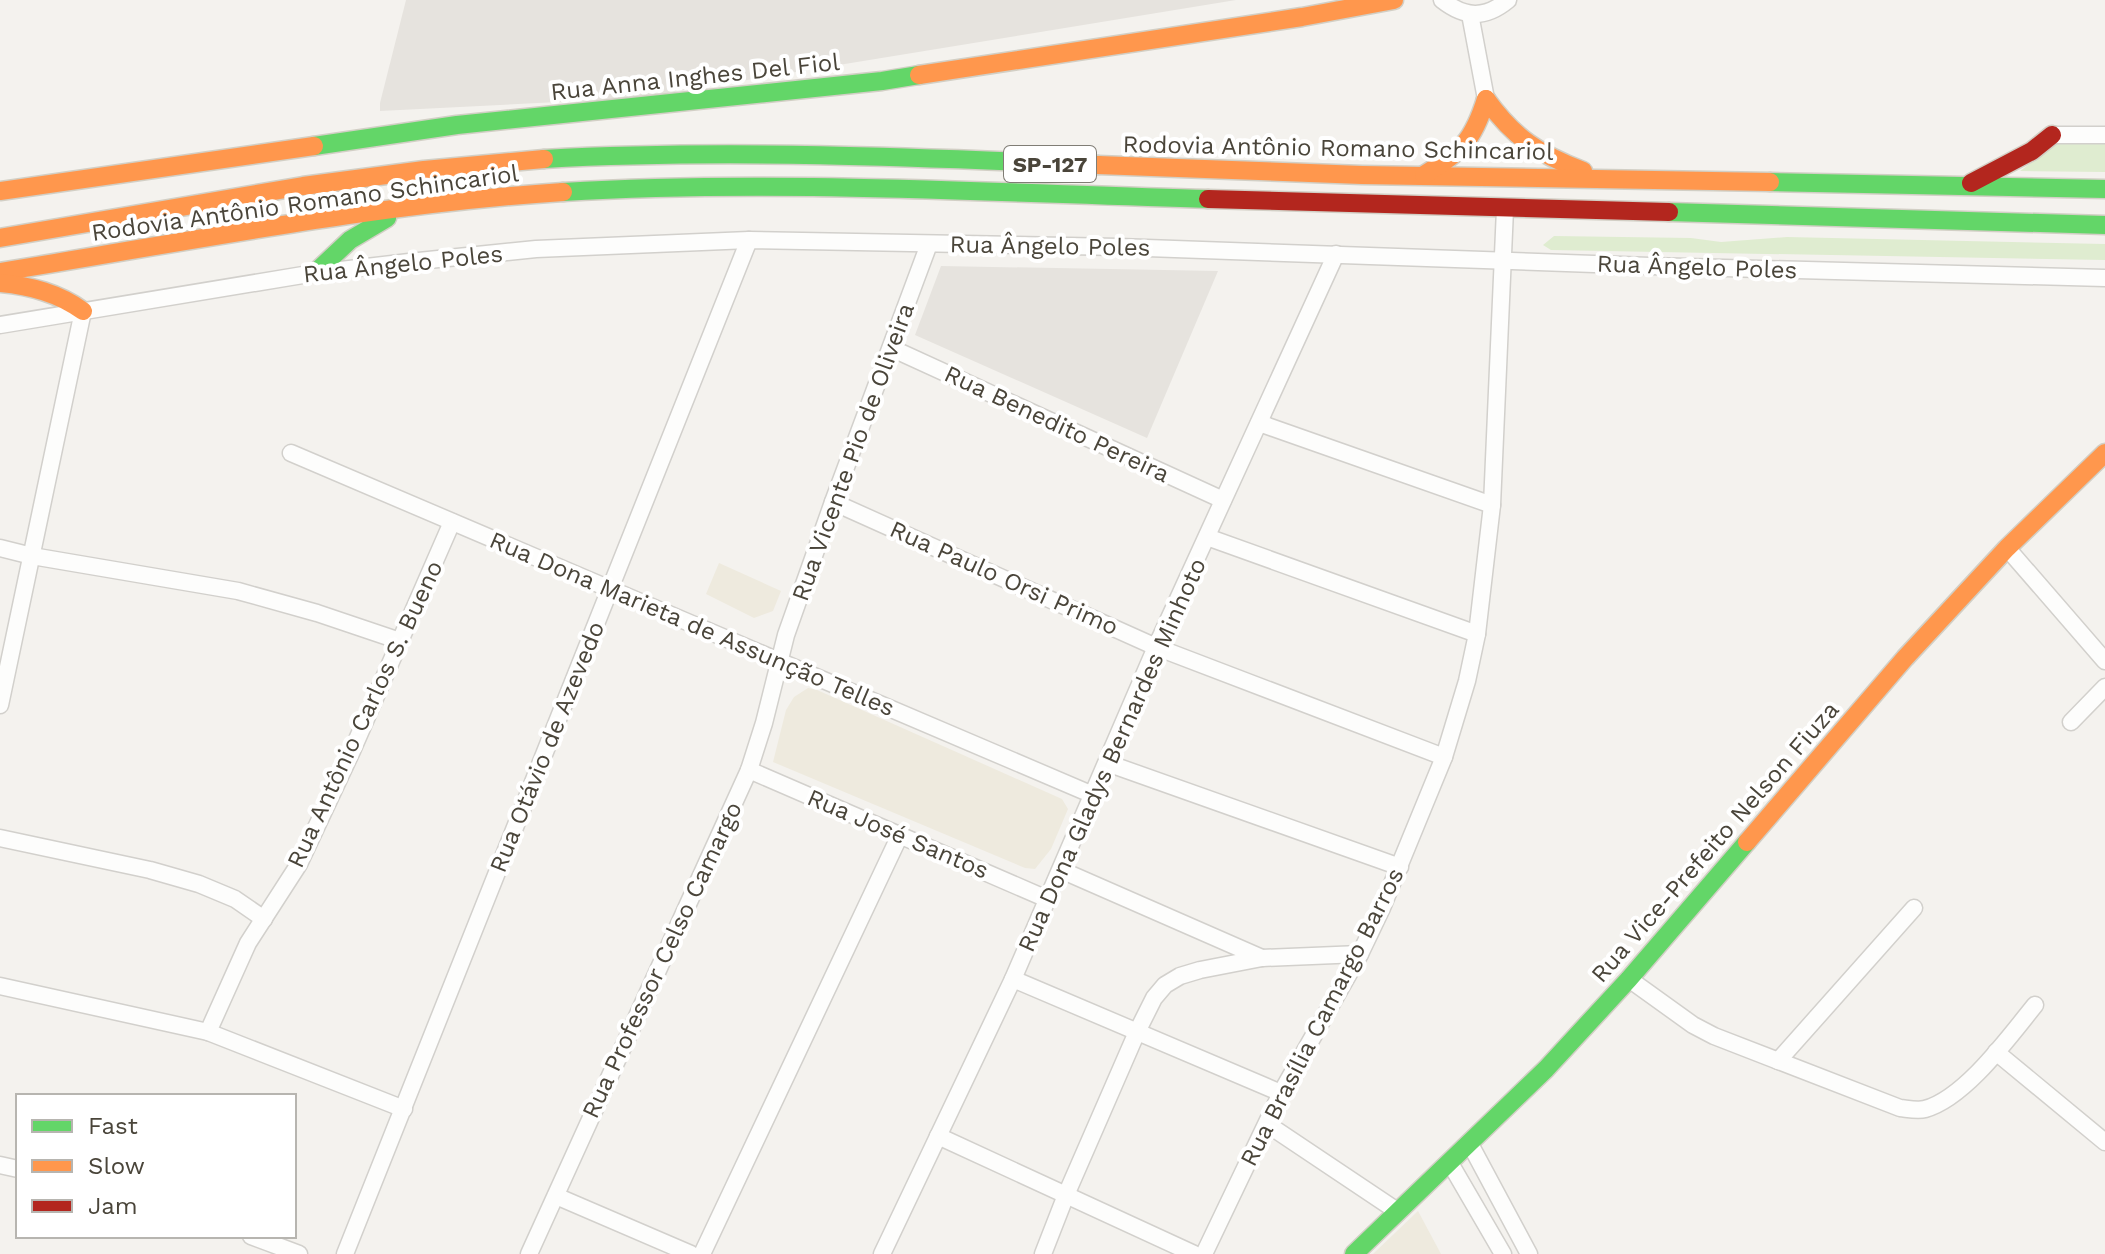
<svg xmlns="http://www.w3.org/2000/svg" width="2105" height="1254" font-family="'Work Sans',sans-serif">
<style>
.industrial{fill:#e6e3de}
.education{fill:#eeeade}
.green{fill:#dfecd0}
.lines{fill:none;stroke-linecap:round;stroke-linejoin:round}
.street-casing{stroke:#d2d0cc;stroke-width:19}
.fast-casing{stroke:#d2cfc5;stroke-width:21}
.slow-casing{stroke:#d2cfc5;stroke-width:21}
.jam-casing{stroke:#d2cfc5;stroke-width:21}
.street{stroke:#fdfdfc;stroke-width:16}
.fast{stroke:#63d668;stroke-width:18}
.slow{stroke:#ff974d;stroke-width:18}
.jam{stroke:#b3261e;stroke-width:18}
.labels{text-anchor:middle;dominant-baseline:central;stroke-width:8;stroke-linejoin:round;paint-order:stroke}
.shield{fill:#fff;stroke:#807d75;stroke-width:2}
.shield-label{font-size:22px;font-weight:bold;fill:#4a453a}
.street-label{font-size:24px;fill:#4a453a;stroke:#fff}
</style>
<rect width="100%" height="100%" fill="#f4f2ee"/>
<g class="industrial">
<path d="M406,0H1236L637,98L380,111V103Z"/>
<path d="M941,266L1218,271L1147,438L915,335Z"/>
</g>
<g class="education">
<path d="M719,563L781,591L773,611L754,618L706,594Z"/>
<path d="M808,688L817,690L1062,799L1068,809L1051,849L1035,869L1025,868L773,762L786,710L794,697Z"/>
<path d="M1418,1211L1441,1254H1373Z"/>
</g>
<g class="green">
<path d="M2060,142L2105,143V172L2020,171Z"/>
<path d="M1554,236L1691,238L1721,242L1787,237L2105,244V260L1551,250L1543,245Z"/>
</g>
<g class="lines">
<defs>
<g id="street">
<path d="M1442,0C1465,18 1485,19 1508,0"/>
<path d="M1470,14L1486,99"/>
<path d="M2052,135H2105"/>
<path d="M0,325L315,273L409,262L536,249L749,240L1119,247L1650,266L2105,278"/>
<path d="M891,348L1223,500"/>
<path d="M1259,423L1492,505"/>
<path d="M291,453L1093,795"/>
<path d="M833,502L1156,647L1444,757"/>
<path d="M1207,537L1477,634"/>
<path d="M0,548L32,556L238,591L317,613L400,641"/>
<path d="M2007,548L2105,661"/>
<path d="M0,705L83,311"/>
<path d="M2071,722L2105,687"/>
<path d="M1107,763L1400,867"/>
<path d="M749,770L1047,899"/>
<path d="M0,838L150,870L199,884L235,899L264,919"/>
<path d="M1061,870L1262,958"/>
<path d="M1013,979L1281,1093"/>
<path d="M1629,979L1693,1025L1714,1036L1900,1108C1909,1109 1918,1111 1925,1109C1965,1098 2009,1037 2035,1005"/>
<path d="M0,986L208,1032L404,1109"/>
<path d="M208,1032L248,943L299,864L352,751L452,522"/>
<path d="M1996,1052L2105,1142"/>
<path d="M1778,1061L1914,908"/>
<path d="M1267,1124L1397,1211"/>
<path d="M938,1136L1194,1254"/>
<path d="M1470,1144L1529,1254"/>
<path d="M1450,1163L1503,1254"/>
<path d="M0,1165L18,1169"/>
<path d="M556,1196L691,1254"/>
<path d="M251,1236L299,1254"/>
<path d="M345,1254L749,240"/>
<path d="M529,1254L749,770L764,723L786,635L833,502L929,244"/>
<path d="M702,1254L900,835"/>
<path d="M882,1254L1013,979L1156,647L1336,254"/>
<path d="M1043,1254L1066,1195L1137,1032L1154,998L1165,985L1180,976L1200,970L1262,958L1360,954"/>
<path d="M1204,1254L1281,1093L1360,954L1382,908L1444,757L1467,681L1477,634L1492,505L1505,209"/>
</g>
<g id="fast">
<path d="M314,146L457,125L882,81L919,75"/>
<path d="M544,159C729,149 913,157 1098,165"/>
<path d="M1770,182L2105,189"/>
<path d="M563,192C776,179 995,193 1208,199"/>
<path d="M1669,212L2105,225"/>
<path d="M315,273L350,240L387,218"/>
<path d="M1354,1254L1546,1069L1629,979L1747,842"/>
</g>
<g id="slow">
<path d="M919,75L1302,17L1394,0"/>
<path d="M1486,99C1514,138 1539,154 1583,171"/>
<path d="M1098,165L1362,175L1770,182"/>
<path d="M1424,175C1461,152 1473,141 1486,99"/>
<path d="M0,191L314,146"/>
<path d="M0,238L303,186L424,170L544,159"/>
<path d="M0,272C187,242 374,204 563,192"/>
<path d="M0,283C31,286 58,293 83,311"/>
<path d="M1747,842L1905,658L2007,548L2105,453"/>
</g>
<g id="jam">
<path d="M1971,183L2032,151L2052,135"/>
<path d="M1208,199L1669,212"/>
</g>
</defs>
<use href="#street" class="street-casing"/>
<use href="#fast" class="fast-casing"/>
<use href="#slow" class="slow-casing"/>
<use href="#jam" class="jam-casing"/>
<use href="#street" class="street"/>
<use href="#fast" class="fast"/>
<use href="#slow" class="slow"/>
<use href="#jam" class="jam"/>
</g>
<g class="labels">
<rect class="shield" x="1004" y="146" width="92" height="36" rx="6"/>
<g class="shield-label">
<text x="1050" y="164">SP-127</text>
</g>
<g class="street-label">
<text transform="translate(695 77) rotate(-6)">Rua Anna Inghes Del Fiol</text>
<text transform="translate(1338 148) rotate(1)">Rodovia Antônio Romano Schincariol</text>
<text transform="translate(305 203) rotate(-8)">Rodovia Antônio Romano Schincariol</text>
<text transform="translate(1050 246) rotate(1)">Rua Ângelo Poles</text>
<text transform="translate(403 264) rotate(-6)">Rua Ângelo Poles</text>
<text transform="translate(1697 267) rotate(2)">Rua Ângelo Poles</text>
<text transform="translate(1057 424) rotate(25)">Rua Benedito Pereira</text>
<text transform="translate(853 452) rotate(-70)">Rua Vicente Pio de Oliveira</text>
<text transform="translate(1004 578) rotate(24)">Rua Paulo Orsi Primo</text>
<text transform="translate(692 624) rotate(23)">Rua Dona Marieta de Assunção Telles</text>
<text transform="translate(365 714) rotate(-65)">Rua Antônio Carlos S. Bueno</text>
<text transform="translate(547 747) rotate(-68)">Rua Otávio de Azevedo</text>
<text transform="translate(1112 755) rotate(-66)">Rua Dona Gladys Bernardes Minhoto</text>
<text transform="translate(898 834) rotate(23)">Rua José Santos</text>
<text transform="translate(1715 842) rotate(-49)">Rua Vice-Prefeito Nelson Fiuza</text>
<text transform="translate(662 960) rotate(-65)">Rua Professor Celso Camargo</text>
<text transform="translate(1322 1017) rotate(-63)">Rua Brasília Camargo Barros</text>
</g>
</g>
<rect x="16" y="1094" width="280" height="144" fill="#ffffff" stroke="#b7b5b0" stroke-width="2"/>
<rect x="32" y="1120" width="40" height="12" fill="#63d668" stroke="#b7b5b0" stroke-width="2"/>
<text x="88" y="1134" font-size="24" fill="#4a453a">Fast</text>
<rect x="32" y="1160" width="40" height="12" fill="#ff974d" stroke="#b7b5b0" stroke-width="2"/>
<text x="88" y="1174" font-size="24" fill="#4a453a">Slow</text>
<rect x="32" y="1200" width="40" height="12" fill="#b3261e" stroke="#b7b5b0" stroke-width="2"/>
<text x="88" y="1214" font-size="24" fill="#4a453a">Jam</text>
</svg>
